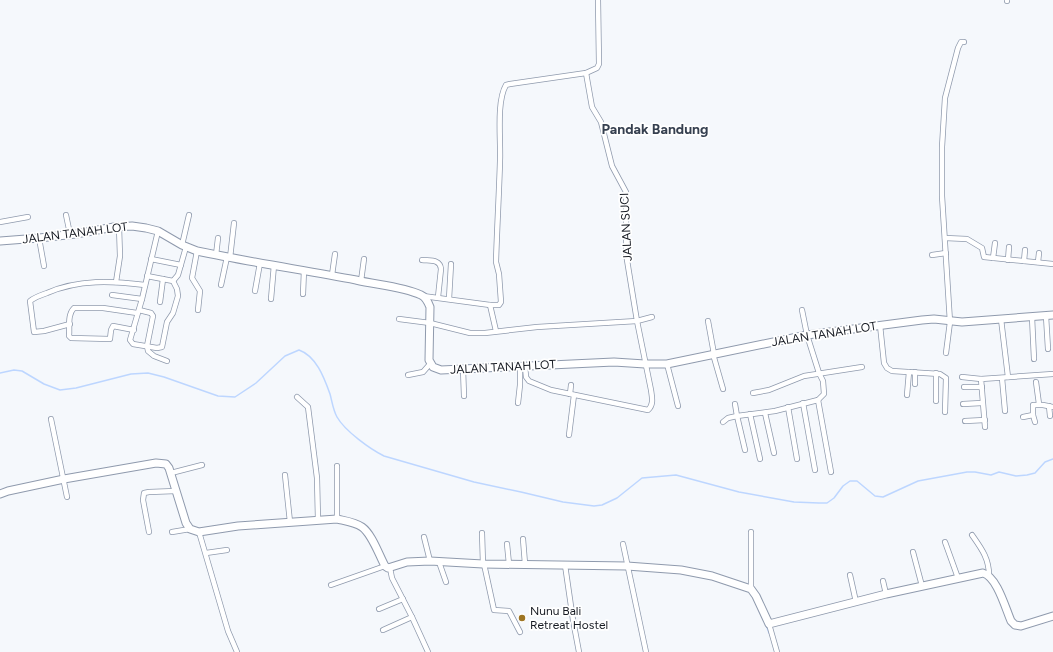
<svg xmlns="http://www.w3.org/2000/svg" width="1053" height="652" font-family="Figtree,sans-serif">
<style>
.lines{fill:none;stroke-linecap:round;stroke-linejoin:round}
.stream{stroke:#bdd6ff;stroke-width:1.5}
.street-casing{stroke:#8f9aad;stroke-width:6}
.secondary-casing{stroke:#8f9aad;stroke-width:9}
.street{stroke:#fff;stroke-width:4.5}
.secondary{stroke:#fff;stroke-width:7}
.poi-dot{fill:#9e7523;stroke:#fff;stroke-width:1.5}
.labels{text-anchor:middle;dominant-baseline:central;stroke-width:3.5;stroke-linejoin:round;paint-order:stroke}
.street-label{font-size:12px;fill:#161a22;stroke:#fff}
.poi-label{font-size:12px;fill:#161a22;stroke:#fff;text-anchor:start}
.quarter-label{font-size:14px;font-weight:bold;fill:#364050;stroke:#fff}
</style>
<rect width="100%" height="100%" fill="#f5f8fc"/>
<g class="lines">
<g class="stream">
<path d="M0,373L14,370L22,371L44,384L60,390L76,388L131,374L148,373L164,377L218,396L235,397L256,383L285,356L299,350C316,356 324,377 330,394C332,401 333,410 337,417C345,431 370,449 384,456L474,482L521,492L563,502L594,506L602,505L617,498L642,478L676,475L739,492L794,502L819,503H827L834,498L843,486L850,481H857L875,496L883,497L918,481L967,472H975L991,475L999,472L1016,476L1027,475L1035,473L1045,462L1053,459"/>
<path d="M766,625L769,633"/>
</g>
<defs>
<g id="street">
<path d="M1007,0V1"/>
<path d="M66,215L70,234"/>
<path d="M0,222L28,217"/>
<path d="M158,231L142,299L130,340L133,344L157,348L162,347L167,322L173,313L178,296L177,289L173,281"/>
<path d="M39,238L44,266"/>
<path d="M945,238L967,239L982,248L984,257L1053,264"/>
<path d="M182,245L189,215"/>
<path d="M197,251L192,278L200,291L198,310"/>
<path d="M216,255L218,238"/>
<path d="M932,255L946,253"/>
<path d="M230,258L234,223"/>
<path d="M993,258L995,243"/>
<path d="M151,259L181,265"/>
<path d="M422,260C430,261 440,259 441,269L438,297"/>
<path d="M1008,260L1009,247"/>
<path d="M1024,261L1025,250"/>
<path d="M1038,262L1039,253"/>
<path d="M332,275L335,254"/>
<path d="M147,276L173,281"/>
<path d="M173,281L178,275L186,247"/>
<path d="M361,281L364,259"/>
<path d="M116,282L120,256L119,227"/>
<path d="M221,285L227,257"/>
<path d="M255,291L260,263"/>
<path d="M303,294L304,270"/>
<path d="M112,295L142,299"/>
<path d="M423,296L490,305H499L501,302L499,274L496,262C497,228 499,195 500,161C501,141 496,102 506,85L510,84L586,73L597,68L599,64L598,0"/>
<path d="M271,299L274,265"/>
<path d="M449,299L451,264"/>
<path d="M160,302L163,279"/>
<path d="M490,305L496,331"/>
<path d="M139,310L151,313L153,316L147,346L148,351L154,356L167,361"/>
<path d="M1046,316L1048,349"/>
<path d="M1032,317L1034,359"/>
<path d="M399,319L430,323L470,333H485L537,327L637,321L652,317"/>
<path d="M1001,319L1008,377"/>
<path d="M708,321L714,354"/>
<path d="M70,324L44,331L34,332L30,301C35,297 41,295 47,293C79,279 112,281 145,285"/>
<path d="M880,325L884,363L887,368L892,371L940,374L946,378L945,412"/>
<path d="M134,330L113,326L111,330L110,339L71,338L69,336C70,327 67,315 74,308H103L137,313"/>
<path d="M946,353L950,322L942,196V147L945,98L958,48L961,42H964"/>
<path d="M713,354L723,389"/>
<path d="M667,364L678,406"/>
<path d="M525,365L526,377L529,381L551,390L648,410C654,405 652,397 651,390L637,321L626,254V192L612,166L601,122L592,107L586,73"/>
<path d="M463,369L464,396"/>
<path d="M915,372V384"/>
<path d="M936,373V401"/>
<path d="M408,375L423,372L430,364"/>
<path d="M962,377L981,379"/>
<path d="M1002,378L1005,411"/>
<path d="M1036,382L1039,404"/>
<path d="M964,387H982"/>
<path d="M753,393L769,390L804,376L862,367"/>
<path d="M570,394L571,385"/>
<path d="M907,395L909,372"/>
<path d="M297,397L308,407L317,478L318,520"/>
<path d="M818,400L831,472"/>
<path d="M518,403L520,385V366"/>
<path d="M803,403L815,470"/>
<path d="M963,404L982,403"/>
<path d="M1049,406L1050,416"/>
<path d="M788,407L797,459"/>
<path d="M765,413L774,453"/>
<path d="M750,414L760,459"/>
<path d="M1023,417L1033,415"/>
<path d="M51,419L67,497"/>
<path d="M965,421L985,420"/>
<path d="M723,422L728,418L737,416L735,404"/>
<path d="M1035,422L1033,415V405H1043L1053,407"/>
<path d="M985,427L981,379L1053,374"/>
<path d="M569,435L574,395"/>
<path d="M745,450L737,416L775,411L818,400L824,394L823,381L819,373L807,335L802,310"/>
<path d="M337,466V519"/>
<path d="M171,473L202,465"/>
<path d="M285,475L290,522"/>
<path d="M149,532L143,500L144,493L149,492L176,491"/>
<path d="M172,532L190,529"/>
<path d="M199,532L228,631L237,652"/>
<path d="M751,532V589"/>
<path d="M482,533L483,564"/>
<path d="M972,535C981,548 989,558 989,575"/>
<path d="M424,537L430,561"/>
<path d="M523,539L525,564"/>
<path d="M945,542L958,578"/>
<path d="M507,544L509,564"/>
<path d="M623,544L646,652"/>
<path d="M913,552L922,586"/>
<path d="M206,553L227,550"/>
<path d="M439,562L446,582"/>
<path d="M484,564L494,610L509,611L520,632"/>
<path d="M565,565L573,620L579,652"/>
<path d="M390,568L392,578L412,617L428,652"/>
<path d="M850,575L856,602"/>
<path d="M883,581L886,594"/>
<path d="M331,585L385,566"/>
<path d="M379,609L403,599"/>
<path d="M769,624L777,652"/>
<path d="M383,630L412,617"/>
</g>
<g id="secondary">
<path d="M0,241L39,238L76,234L114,227L132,226L146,228L158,231L182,245L197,251C250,262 303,270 356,280C377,285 402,286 421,295C426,297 428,302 430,307L429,360L433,367L441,370L614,362L645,364H667L807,335L922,320L934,319L962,322L1053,315"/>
<path d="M0,494L8,491L64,479L156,463L166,464L169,468L186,523L190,529L199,532L238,526L337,519C346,521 355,522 362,527C372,534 379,555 385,566L388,568L407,562L430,561L483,564L627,566L681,570L712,576L751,589L756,596L769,624L886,594L983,573C997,577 1005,607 1011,621L1015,625L1021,626L1053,616"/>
</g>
</defs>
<use href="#street" class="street-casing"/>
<use href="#secondary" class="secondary-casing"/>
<use href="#street" class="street"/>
<use href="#secondary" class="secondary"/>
</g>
<circle class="poi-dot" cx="522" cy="618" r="4"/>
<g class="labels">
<g class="street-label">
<text transform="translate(626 227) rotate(-93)">JALAN SUCI</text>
<text transform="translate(75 233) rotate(-7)">JALAN TANAH LOT</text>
<text transform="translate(824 334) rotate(-9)">JALAN TANAH LOT</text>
<text transform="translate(503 367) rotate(-3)">JALAN TANAH LOT</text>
</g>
<g class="poi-label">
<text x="530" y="611">Nunu Bali<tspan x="530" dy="14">Retreat Hostel</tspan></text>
</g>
<g class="quarter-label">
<text x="655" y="129">Pandak Bandung</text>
</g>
</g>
</svg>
